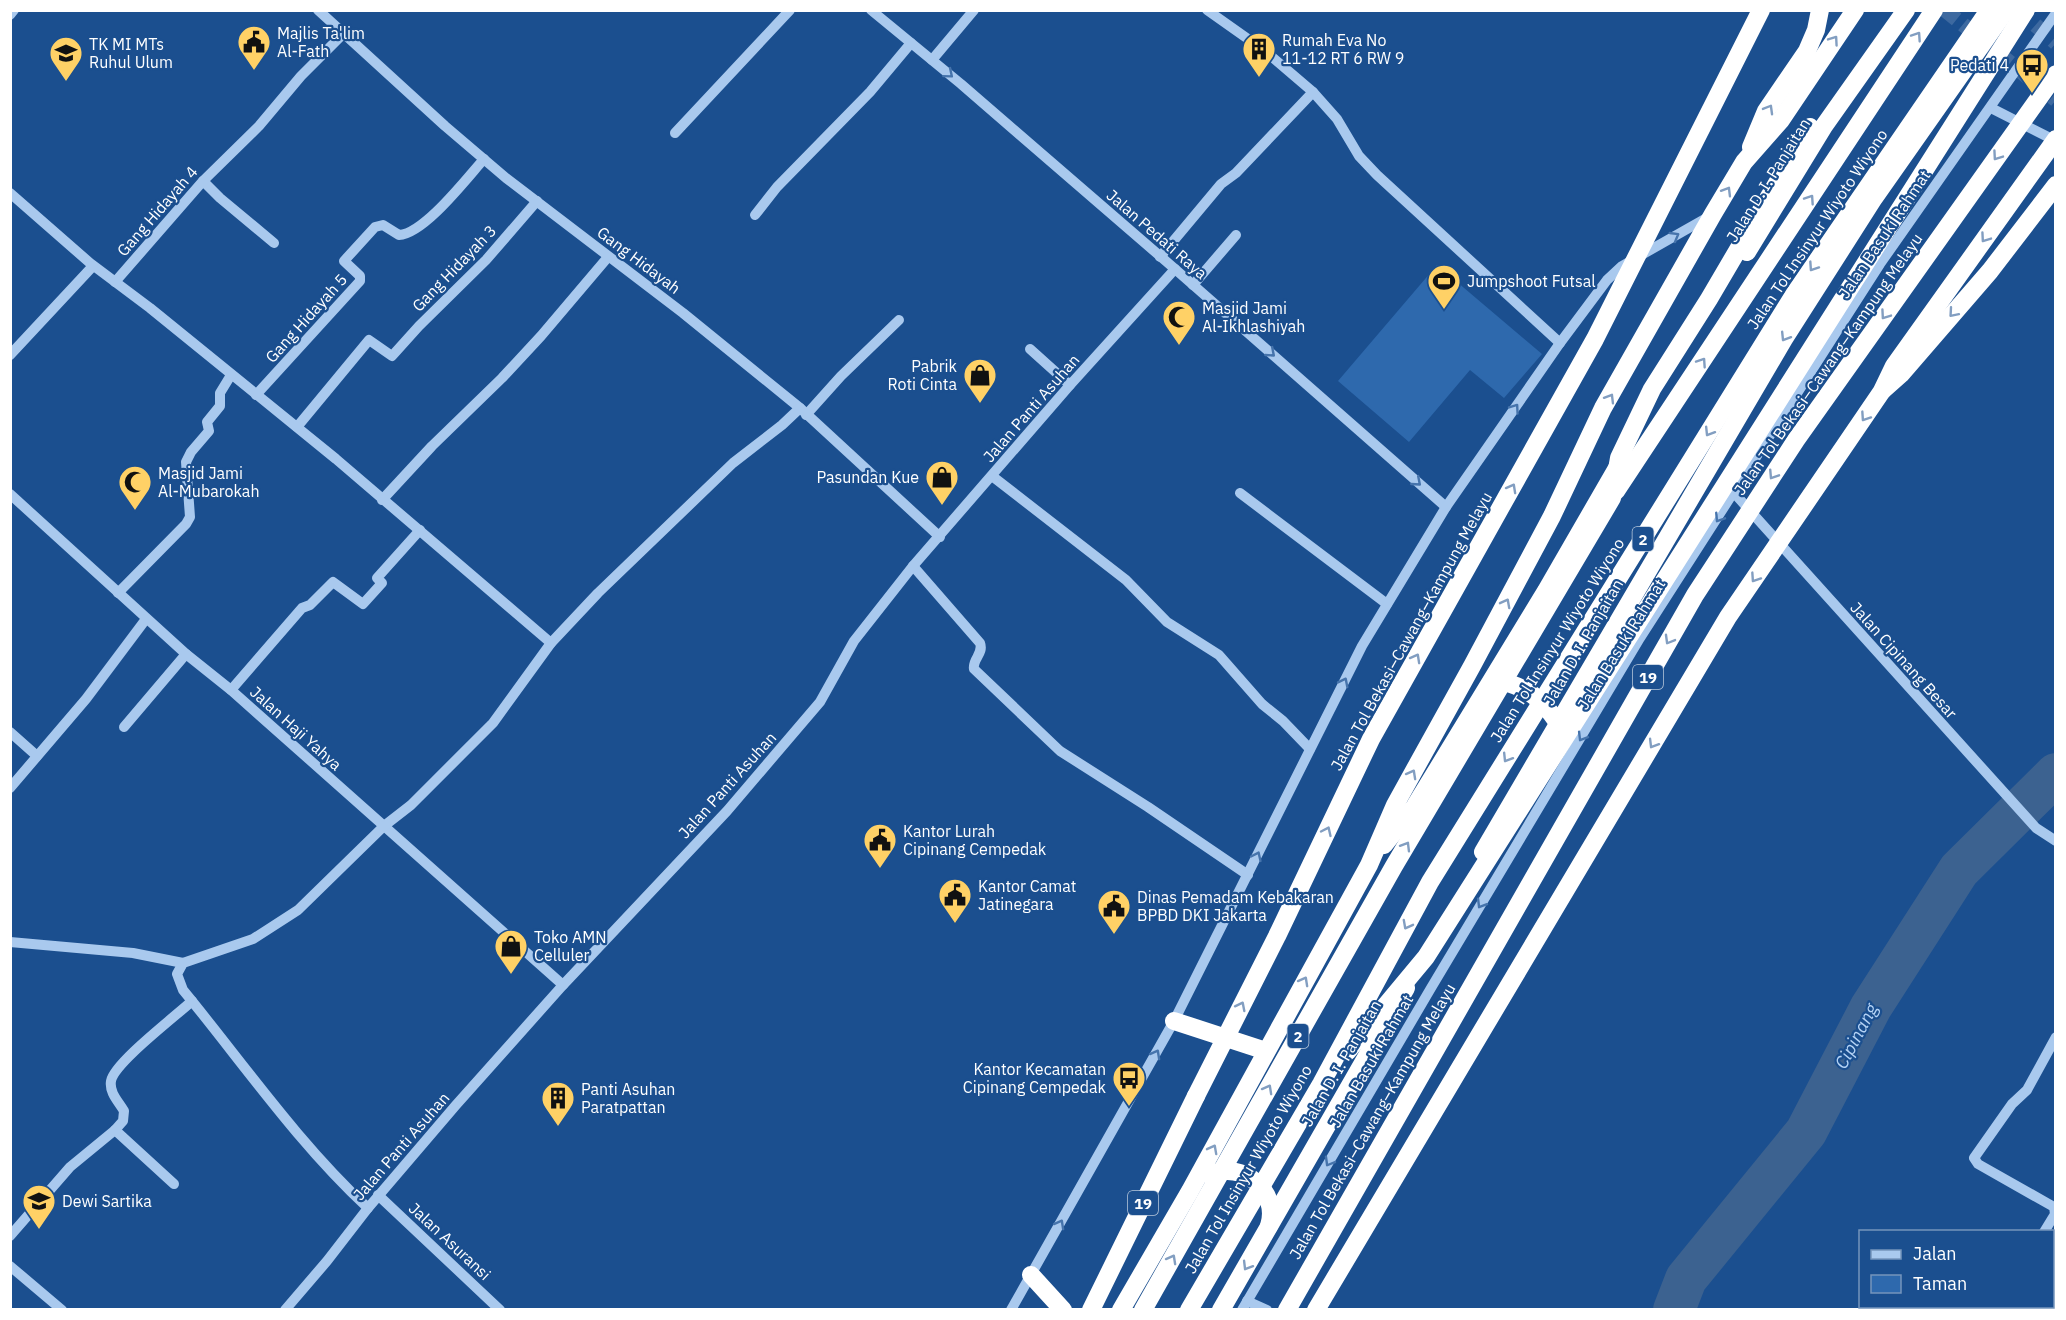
<svg xmlns="http://www.w3.org/2000/svg" width="2066" height="1320" font-family="'IBM Plex Sans',sans-serif">
<style>
.green{fill:#2e69ad}
.lines{fill:none;stroke-linecap:round;stroke-linejoin:round}
.river{stroke:#3c6290;stroke-width:42}
.major-tunnel{stroke:#3d69a0;stroke-width:15;stroke-dasharray:15 8;stroke-linecap:butt}
.minor{stroke:#a9c9ee;stroke-width:10}
.highway{stroke:#fff;stroke-width:18}
.highway-bridge{stroke:#fff;stroke-width:18}
.oneway{stroke:#829ec1}
.oneway2{stroke:#4674ac}
.labels{text-anchor:middle;dominant-baseline:central;stroke-width:4.5;stroke-linejoin:round;paint-order:stroke}
.shield{fill:#1b4f8f;stroke:#bbcadd;stroke-width:1.5}
.shield-label{font-size:15px;font-weight:bold;fill:#fff}
.poi-label{font-size:16px;fill:#fff;stroke:#1b4f8f;text-anchor:start}
.street-label{font-size:16px;fill:#fff;stroke:#1b4f8f}
.water-label{font-size:18px;font-style:italic;fill:#b5d3f5;stroke:#1b4f8f}
</style>
<rect width="100%" height="100%" fill="#1b4f8f"/>
<path class="green" d="M1437,265L1542,354L1504,398L1470,370L1409,442L1338,381Z"/>
<g class="lines">
<path class="river" d="M1674,1310L1686,1279L1806,1132L1871,1007L1959,870L2056,774"/>
<g class="major-tunnel">
<path d="M1945,10L2056,100"/>
<path d="M2018,10L2056,43"/>
</g>
<g class="minor">
<path d="M318,10L445,126L506,178L683,313L800,408L940,537"/>
<path d="M871,10L961,84L1175,269L1446,507"/>
<path d="M1207,10L1265,51L1313,92L1337,119L1359,156L1377,175L1560,343"/>
<path d="M10,15L14,10"/>
<path d="M932,60L974,10"/>
<path d="M1991,108L2056,141"/>
<path d="M675,133L790,10"/>
<path d="M203,181L220,198L274,243"/>
<path d="M10,193L90,263L150,308L336,459L551,643"/>
<path d="M755,215L777,187L870,92L911,43"/>
<path d="M1160,257L1221,184L1236,173L1313,92"/>
<path d="M115,282L203,181L259,126L301,76L343,34"/>
<path d="M1193,285L1236,235"/>
<path d="M1030,349L1070,385"/>
<path d="M10,355L93,266"/>
<path d="M256,395L360,281V276L344,261L375,227L383,225L399,235C424,234 467,178 484,159"/>
<path d="M806,415L841,376L899,320"/>
<path d="M297,427L369,340L392,356L419,326L486,260L537,201"/>
<path d="M992,476L1126,580L1167,622L1219,655L1262,704L1283,721L1310,749"/>
<path d="M1240,493L1387,604"/>
<path d="M10,494L186,654L231,690L563,985"/>
<path d="M1735,494L2036,828L2056,841"/>
<path d="M382,500L432,446L502,378L541,336L608,257"/>
<path d="M913,566L980,643C984,654 972,659 974,669L1060,751L1148,807L1248,875"/>
<path d="M118,593L186,524L190,517L186,462L191,452L209,431L207,422L220,406V393L231,375"/>
<path d="M231,690L302,608L310,605L333,582L363,604L382,583L377,578L420,530"/>
<path d="M124,727L186,654"/>
<path d="M10,732L37,756"/>
<path d="M10,788L86,699L146,619"/>
<path d="M10,942L133,953L183,963"/>
<path d="M115,1130L174,1184"/>
<path d="M378,1195L500,1310"/>
<path d="M368,1208C298,1143 243,1063 183,990L177,974L183,963L253,939L298,910L384,826L411,805L493,723L551,643L598,593L733,463L782,425L800,408"/>
<path d="M2044,1232L2055,1214L2054,1207L1978,1164L1974,1158L2012,1104L2027,1090L2056,1037"/>
<path d="M10,1236L70,1167L115,1130L123,1121L124,1111C119,1102 109,1093 111,1081C114,1063 176,1016 192,1001"/>
<path d="M10,1266L62,1310"/>
<path d="M2052,1278L2056,1279"/>
<path d="M1247,1301L1267,1310"/>
<path d="M285,1310L327,1261L368,1208L456,1105L563,985L727,811L820,702L854,641L913,566L1070,385L1175,269"/>
<path d="M1011,1310L1174,1021L1362,646L1446,507L1560,343L1607,280L1622,266L1710,216"/>
<path d="M1242,1310L1431,988L1640,638L1880,264L2056,13"/>
</g>
<g class="highway">
<path d="M1751,147L1766,111L1807,51L1816,30L1820,10"/>
<path d="M1747,252L1824,126L1906,10"/>
<path d="M1883,390L1901,374L1990,271L2056,185"/>
<path d="M1616,491L1934,10"/>
<path d="M1494,679C1526,687 1539,695 1558,723"/>
<path d="M1384,845L1415,806L1546,591L1617,468"/>
<path d="M1483,852L1784,339L1874,198L2006,10"/>
<path d="M1174,1021L1266,1051"/>
<path d="M1210,1175C1242,1160 1280,1191 1269,1226"/>
<path d="M1031,1275L1063,1310"/>
<path d="M1091,1310L1196,1096"/>
<path d="M1121,1310L1190,1191L1369,865L1395,805L1472,666L1552,516L1603,408L1713,214L1744,162L1781,120L1855,10"/>
<path d="M1221,1310L1406,988"/>
</g>
<g class="highway-bridge">
<path d="M1347,1052L1426,957L2026,10"/>
<path d="M1196,1096L1277,936L1371,739L1595,339L1761,10"/>
<path d="M1143,1310L1394,866L1612,498L1619,458L1652,389L1709,299L1810,127"/>
<path d="M1189,1310L1321,1084L1430,882L1795,293L1989,10"/>
<path d="M1287,1310L1695,595L1796,440L2056,74"/>
<path d="M1316,1310L1728,617L1882,391L1894,366L2056,139"/>
</g>
</g>
<defs><path id="oneway-chevron" d="M-2-3.5L2.5 0L-2 3.5" fill="none" stroke-width="1.6" stroke-linecap="round" stroke-linejoin="round" transform="scale(1.5)"/></defs>
<g class="oneway">
<use href="#oneway-chevron" transform="translate(1917 36) rotate(-56)"/>
<use href="#oneway-chevron" transform="translate(1834 40) rotate(-55)"/>
<use href="#oneway-chevron" transform="translate(1769 109) rotate(-60)"/>
<use href="#oneway-chevron" transform="translate(1997 156) rotate(125)"/>
<use href="#oneway-chevron" transform="translate(1727 191) rotate(-59)"/>
<use href="#oneway-chevron" transform="translate(1810 199) rotate(-56)"/>
<use href="#oneway-chevron" transform="translate(1985 238) rotate(125)"/>
<use href="#oneway-chevron" transform="translate(1813 267) rotate(124)"/>
<use href="#oneway-chevron" transform="translate(1953 313) rotate(131)"/>
<use href="#oneway-chevron" transform="translate(1885 315) rotate(125)"/>
<use href="#oneway-chevron" transform="translate(1785 337) rotate(122)"/>
<use href="#oneway-chevron" transform="translate(1702 362) rotate(-56)"/>
<use href="#oneway-chevron" transform="translate(1610 398) rotate(-59)"/>
<use href="#oneway-chevron" transform="translate(1865 417) rotate(124)"/>
<use href="#oneway-chevron" transform="translate(1709 432) rotate(122)"/>
<use href="#oneway-chevron" transform="translate(1773 475) rotate(123)"/>
<use href="#oneway-chevron" transform="translate(1512 488) rotate(-61)"/>
<use href="#oneway-chevron" transform="translate(1755 578) rotate(124)"/>
<use href="#oneway-chevron" transform="translate(1506 603) rotate(-62)"/>
<use href="#oneway-chevron" transform="translate(1669 640) rotate(120)"/>
<use href="#oneway-chevron" transform="translate(1416 658) rotate(-61)"/>
<use href="#oneway-chevron" transform="translate(1653 744) rotate(121)"/>
<use href="#oneway-chevron" transform="translate(1507 758) rotate(122)"/>
<use href="#oneway-chevron" transform="translate(1412 774) rotate(-61)"/>
<use href="#oneway-chevron" transform="translate(1327 831) rotate(-65)"/>
<use href="#oneway-chevron" transform="translate(1406 846) rotate(-59)"/>
<use href="#oneway-chevron" transform="translate(1407 925) rotate(118)"/>
<use href="#oneway-chevron" transform="translate(1304 981) rotate(-61)"/>
<use href="#oneway-chevron" transform="translate(1241 1006) rotate(-63)"/>
<use href="#oneway-chevron" transform="translate(1268 1089) rotate(-61)"/>
<use href="#oneway-chevron" transform="translate(1213 1149) rotate(-62)"/>
<use href="#oneway-chevron" transform="translate(1172 1259) rotate(-61)"/>
<use href="#oneway-chevron" transform="translate(1247 1266) rotate(121)"/>
</g>
<g class="oneway2">
<use href="#oneway-chevron" transform="translate(949 74) rotate(40)"/>
<use href="#oneway-chevron" transform="translate(1675 236) rotate(-30)"/>
<use href="#oneway-chevron" transform="translate(1271 353) rotate(41)"/>
<use href="#oneway-chevron" transform="translate(1515 408) rotate(-55)"/>
<use href="#oneway-chevron" transform="translate(1417 482) rotate(41)"/>
<use href="#oneway-chevron" transform="translate(1719 518) rotate(123)"/>
<use href="#oneway-chevron" transform="translate(1344 682) rotate(-63)"/>
<use href="#oneway-chevron" transform="translate(1582 737) rotate(121)"/>
<use href="#oneway-chevron" transform="translate(1257 856) rotate(-65)"/>
<use href="#oneway-chevron" transform="translate(1481 904) rotate(121)"/>
<use href="#oneway-chevron" transform="translate(1156 1054) rotate(-61)"/>
<use href="#oneway-chevron" transform="translate(1329 1162) rotate(120)"/>
<use href="#oneway-chevron" transform="translate(1060 1224) rotate(-61)"/>
</g>
<defs>
<symbol id="civic-pin" viewBox="-11 -11 22 30"><path d="M0 17L-7.5 6A9.5 9.5 0 1 1 7.5 6Z" fill="#ffd166" stroke="#1b4f8f"/><path d="M-.6-6.5H3V-4.5H.6V-3L4-1V1h2V6H-6V1h2V-1L-.6-3ZM-1.2 2.5V6h2.4V2.5Z" fill="#111"/></symbol>
<symbol id="building-pin" viewBox="-11 -11 22 30"><path d="M0 17L-7.5 6A9.5 9.5 0 1 1 7.5 6Z" fill="#ffd166" stroke="#1b4f8f"/><path d="M-4-6H4V6H1V3H-1V6H-4ZM-2.5-4.3h1.7v1.8h-1.7ZM.8-4.3h1.7v1.8H.8ZM-2.5-1h1.7V.8h-1.7ZM.8-1h1.7V.8H.8Z" fill="#111"/></symbol>
<symbol id="school-pin" viewBox="-11 -11 22 30"><path d="M0 17L-7.5 6A9.5 9.5 0 1 1 7.5 6Z" fill="#ffd166" stroke="#1b4f8f"/><path d="M0-5L7-2L0 1L-7-2ZM-4 1L0 2.5L4 1V4Q0 6-4 4Z" fill="#111"/></symbol>
<symbol id="bus-pin" viewBox="-11 -11 22 30"><path d="M0 17L-7.5 6A9.5 9.5 0 1 1 7.5 6Z" fill="#ffd166" stroke="#1b4f8f"/><path d="M-5-6H5V4H4V6H2V4H-2V6H-4V4H-5ZM-3.5-4V0h7V-4ZM-3.5 1.2v1.5H-2V1.2ZM2 1.2v1.5H3.5V1.2Z" fill="#111"/></symbol>
<symbol id="stadium-pin" viewBox="-11 -11 22 30"><path d="M0 17L-7.5 6A9.5 9.5 0 1 1 7.5 6Z" fill="#ffd166" stroke="#1b4f8f"/><path d="M0-5a6.5 5 0 1 0 0 10a6.5 5 0 1 0 0-10ZM-3.5-1.8h7v3.6h-7Z" fill="#111"/></symbol>
<symbol id="mosque-pin" viewBox="-11 -11 22 30"><path d="M0 17L-7.5 6A9.5 9.5 0 1 1 7.5 6Z" fill="#ffd166" stroke="#1b4f8f"/><path d="M3.5-4.9A6 6 0 1 0 3.5 4.9A5 5 0 1 1 3.5-4.9Z" fill="#111"/></symbol>
<symbol id="shop-pin" viewBox="-11 -11 22 30"><path d="M0 17L-7.5 6A9.5 9.5 0 1 1 7.5 6Z" fill="#ffd166" stroke="#1b4f8f"/><path d="M-5-2.5h2.3a2.7 3.5 0 0 1 5.4 0H5L5.5 6h-11ZM-1.5-2.5h3a1.5 2.3 0 0 0-3 0Z" fill="#111"/></symbol>
</defs>
<g fill-rule="evenodd">
<use href="#civic-pin" x="235" y="23" width="38" height="52"/>
<use href="#building-pin" x="1240" y="30" width="38" height="52"/>
<use href="#school-pin" x="47" y="34" width="38" height="52"/>
<use href="#bus-pin" x="2013" y="46" width="38" height="52"/>
<use href="#stadium-pin" x="1425" y="262" width="38" height="52"/>
<use href="#mosque-pin" x="1160" y="298" width="38" height="52"/>
<use href="#shop-pin" x="961" y="356" width="38" height="52"/>
<use href="#shop-pin" x="923" y="458" width="38" height="52"/>
<use href="#mosque-pin" x="116" y="463" width="38" height="52"/>
<use href="#civic-pin" x="861" y="821" width="38" height="52"/>
<use href="#civic-pin" x="936" y="876" width="38" height="52"/>
<use href="#civic-pin" x="1095" y="887" width="38" height="52"/>
<use href="#shop-pin" x="492" y="927" width="38" height="52"/>
<use href="#bus-pin" x="1110" y="1059" width="38" height="52"/>
<use href="#building-pin" x="539" y="1079" width="38" height="52"/>
<use href="#school-pin" x="20" y="1182" width="38" height="52"/>
</g>
<g class="labels">
<g class="shield">
<rect x="1632.5" y="527" width="21" height="24" rx="4.5"/>
<rect x="1633" y="665" width="30" height="24" rx="4.5"/>
<rect x="1287.5" y="1024" width="21" height="24" rx="4.5"/>
<rect x="1128" y="1191" width="30" height="24" rx="4.5"/>
</g>
<g class="shield-label">
<text x="1643" y="539">2</text>
<text x="1648" y="677">19</text>
<text x="1298" y="1036">2</text>
<text x="1143" y="1203">19</text>
</g>
<g class="poi-label">
<text x="277" y="33">Majlis Ta'lim<tspan x="277" dy="18">Al-Fath</tspan></text>
<text x="1282" y="40">Rumah Eva No<tspan x="1282" dy="18">11-12 RT 6 RW 9</tspan></text>
<text x="89" y="44">TK MI MTs<tspan x="89" dy="18">Ruhul Ulum</tspan></text>
<text x="2009" y="65" text-anchor="end">Pedati 4</text>
<text x="1467" y="281">Jumpshoot Futsal</text>
<text x="1202" y="308">Masjid Jami<tspan x="1202" dy="18">Al-Ikhlashiyah</tspan></text>
<text x="957" y="366" text-anchor="end">Pabrik<tspan x="957" dy="18">Roti Cinta</tspan></text>
<text x="158" y="473">Masjid Jami<tspan x="158" dy="18">Al-Mubarokah</tspan></text>
<text x="919" y="477" text-anchor="end">Pasundan Kue</text>
<text x="903" y="831">Kantor Lurah<tspan x="903" dy="18">Cipinang Cempedak</tspan></text>
<text x="978" y="886">Kantor Camat<tspan x="978" dy="18">Jatinegara</tspan></text>
<text x="1137" y="897">Dinas Pemadam Kebakaran<tspan x="1137" dy="18">BPBD DKI Jakarta</tspan></text>
<text x="534" y="937">Toko AMN<tspan x="534" dy="18">Celluler</tspan></text>
<text x="1106" y="1069" text-anchor="end">Kantor Kecamatan<tspan x="1106" dy="18">Cipinang Cempedak</tspan></text>
<text x="581" y="1089">Panti Asuhan<tspan x="581" dy="18">Paratpattan</tspan></text>
<text x="62" y="1201">Dewi Sartika</text>
</g>
<g class="street-label">
<text transform="translate(1768 180) rotate(-58)">Jalan D. I. Panjaitan</text>
<text transform="translate(157 211) rotate(-49)">Gang Hidayah 4</text>
<text transform="translate(1817 229) rotate(-56)">Jalan Tol Insinyur Wiyoto Wiyono</text>
<text transform="translate(1157 234) rotate(41)">Jalan Pedati Raya</text>
<text transform="translate(1884 234) rotate(-56)">Jalan Basuki Rahmat</text>
<text transform="translate(639 260) rotate(37)">Gang Hidayah</text>
<text transform="translate(454 268) rotate(-46)">Gang Hidayah 3</text>
<text transform="translate(306 318) rotate(-48)">Gang Hidayah 5</text>
<text transform="translate(1828 364) rotate(-55)">Jalan Tol Bekasi–Cawang–Kampung Melayu</text>
<text transform="translate(1031 408) rotate(-49)">Jalan Panti Asuhan</text>
<text transform="translate(1411 631) rotate(-61)">Jalan Tol Bekasi–Cawang–Kampung Melayu</text>
<text transform="translate(1557 640) rotate(-58)">Jalan Tol Insinyur Wiyoto Wiyono</text>
<text transform="translate(1583 642) rotate(-60)">Jalan D. I. Panjaitan</text>
<text transform="translate(1621 644) rotate(-58)">Jalan Basuki Rahmat</text>
<text transform="translate(1904 660) rotate(48)">Jalan Cipinang Besar</text>
<text transform="translate(296 728) rotate(42)">Jalan Haji Yahya</text>
<text transform="translate(727 785) rotate(-48)">Jalan Panti Asuhan</text>
<text transform="translate(1371 1061) rotate(-60)">Jalan Basuki Rahmat</text>
<text transform="translate(1341 1063) rotate(-60)">Jalan D. I. Panjaitan</text>
<text transform="translate(1372 1121) rotate(-60)">Jalan Tol Bekasi–Cawang–Kampung Melayu</text>
<text transform="translate(401 1146) rotate(-49)">Jalan Panti Asuhan</text>
<text transform="translate(1248 1169) rotate(-60)">Jalan Tol Insinyur Wiyoto Wiyono</text>
<text transform="translate(450 1241) rotate(43)">Jalan Asuransi</text>
</g>
<g class="water-label">
<text transform="translate(1856 1036) rotate(-62)">Cipinang</text>
</g>
</g>
<rect width="2066" height="1320" fill="none" stroke="#ffffff" stroke-width="24"/>
<rect x="1859" y="1230" width="195" height="78" fill="#1b4f8f" stroke="#7695bc" stroke-width="1.5"/>
<rect x="1871" y="1250" width="30" height="9" fill="#a9c9ee" stroke="#7695bc" stroke-width="1.5"/>
<text x="1913" y="1260" font-size="18" fill="#ffffff">Jalan</text>
<rect x="1871" y="1275" width="30" height="18" fill="#2e69ad" stroke="#7695bc" stroke-width="1.5"/>
<text x="1913" y="1290" font-size="18" fill="#ffffff">Taman</text>
</svg>
